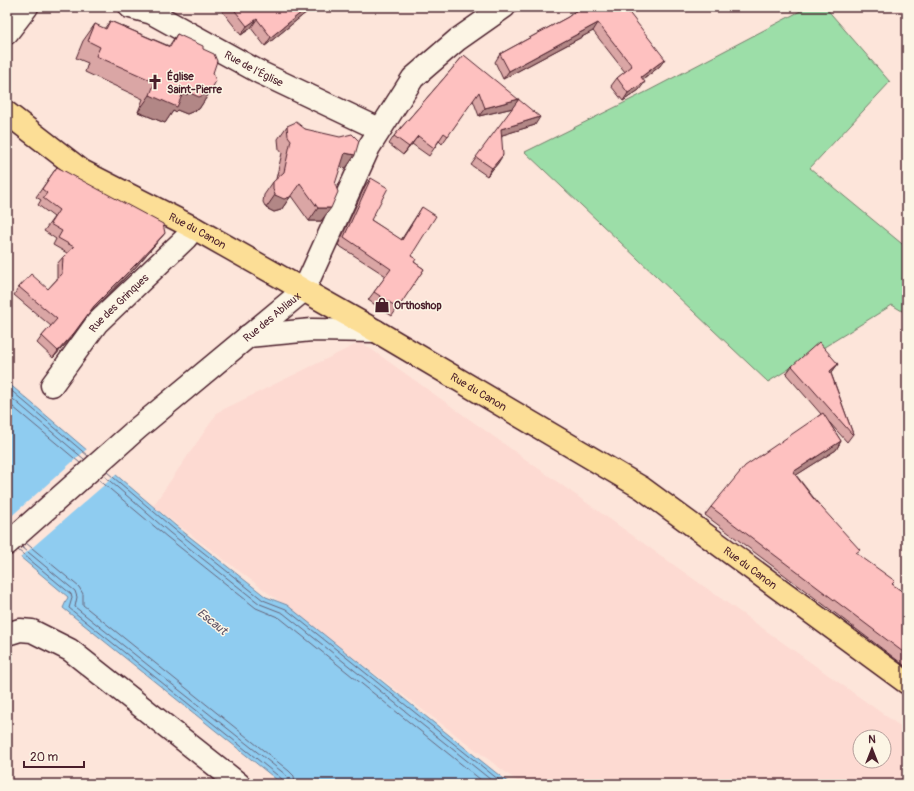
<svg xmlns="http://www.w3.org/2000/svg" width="914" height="791" font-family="Pangolin,sans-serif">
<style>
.built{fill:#fddad2;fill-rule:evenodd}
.green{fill:#9cdea8;stroke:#737e6a}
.water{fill:#8fccf0;stroke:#7387a1}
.pier{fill:#fde5da}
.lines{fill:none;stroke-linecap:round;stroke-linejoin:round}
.shore{stroke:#66647a;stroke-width:1}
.minor-casing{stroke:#4a1f2b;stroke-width:25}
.major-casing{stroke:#4a1f2b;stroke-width:25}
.minor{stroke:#fcf5e5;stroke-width:22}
.major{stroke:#fcde96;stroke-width:22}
.wall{fill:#daa6a5;stroke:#4a1f2b}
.shaded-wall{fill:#b28786;stroke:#4a1f2b}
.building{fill:#fec1c0;stroke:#4a1f2b}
.labels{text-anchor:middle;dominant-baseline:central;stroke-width:3;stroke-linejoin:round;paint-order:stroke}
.street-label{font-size:11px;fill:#4a1f2b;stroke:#fcf5e5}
.poi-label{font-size:11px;font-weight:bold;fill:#4a1f2b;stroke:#fcf5e5;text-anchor:start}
.water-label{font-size:12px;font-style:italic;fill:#5f5366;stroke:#fcf5e5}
</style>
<rect width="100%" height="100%" fill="#fde5da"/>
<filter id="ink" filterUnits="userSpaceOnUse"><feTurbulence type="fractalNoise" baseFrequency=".025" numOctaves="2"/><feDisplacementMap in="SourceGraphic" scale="8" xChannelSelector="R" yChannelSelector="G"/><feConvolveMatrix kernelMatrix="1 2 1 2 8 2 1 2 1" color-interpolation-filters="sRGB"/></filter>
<g filter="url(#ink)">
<path class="built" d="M361,342L907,731V784H521L153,506L218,412ZM860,737H884V761H860Z"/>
<path class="green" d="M808,7H825L890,82L810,168L907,248V314L892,305L768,382L525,152L648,91Z"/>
<path class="water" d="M7,382L176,526L266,597L287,605L510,784H282L63,608L68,597L7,546Z"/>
<path class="pier" d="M88,448L118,473L19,559L7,549V520Z"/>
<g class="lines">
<g class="shore">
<path d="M7,387L88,456"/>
<path d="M7,394L84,459"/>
<path d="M7,402L80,463"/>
<path d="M107,472L174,529L263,600L286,609L504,784"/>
<path d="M103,475L170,533L260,604L283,613L496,784"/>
<path d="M98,479L167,537L256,608L280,618L486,784"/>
<path d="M26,543L79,587L83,594V605L289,771L294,776L295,784"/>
<path d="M22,547L75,591L77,597L75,607L286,775L289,784"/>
<path d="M18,550L71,594L72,598L69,608L282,779L284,784"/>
</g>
<defs>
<g id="minor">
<path id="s1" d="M130,7L152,13L261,73L379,129"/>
<path d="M7,33L27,7"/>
<path d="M248,336L312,330L376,331"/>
<path id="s2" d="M52,385L97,323L186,238L194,228"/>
<path id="s3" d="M7,544L138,428L304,290L369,147L413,78L457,40L504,7"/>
<path d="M7,634L20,630L32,631L70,650L239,784"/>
</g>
<g id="major">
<path id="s4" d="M7,113L82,171L194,228L376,331L642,488L907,683"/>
</g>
</defs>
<use href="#minor" class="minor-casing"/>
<use href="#major" class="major-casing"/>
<use href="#minor" class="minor"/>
<use href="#major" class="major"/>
</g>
<g class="wall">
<path d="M219,7H273L275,9L277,7H313L265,46L251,28L241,35Z"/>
<path d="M446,7H458L452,11Z"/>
<path d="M574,7H632L628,11L660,66L643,80L639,90L623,101L611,86L617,78L625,72L593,31L503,79L495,62L500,54L568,17L576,10Z"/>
<path d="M110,21L169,46L177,34L203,49L213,73L210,92L199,109L187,114L177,110L175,112L173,111L165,123L138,112L143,99L85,72L88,63L76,58L83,41L95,24L104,29Z"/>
<path d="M464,55L535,125L502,135L498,163L487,176L471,165L513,108L479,116L473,100L442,144L439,141L429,156L412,144L403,155L389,144L394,136Z"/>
<path d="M287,126L305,129L355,155L346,168L340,167L321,221H309L291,196L281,210L274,212L266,208L263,202L264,195L273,182L276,179L282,153L279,149L278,139Z"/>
<path d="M57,167L165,233L159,240L134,269L88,314L69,340L53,358L37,343L42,336L51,326L14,295L19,287L48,289L57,279V264L63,257L67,253L53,245L56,239L44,231L54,217L38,205L41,200L36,197Z"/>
<path d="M371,178V220L401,240L422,207L411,256L414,262L424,269L392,316L368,300L386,276L338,245L365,186Z"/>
<path d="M838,364L831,373L853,434L847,442L829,422L841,441L836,450L796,475L857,554L892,584L907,595V664L905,666L705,515L711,507L821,414L786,374L792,366Z"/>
</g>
<g class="shaded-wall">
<path d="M308,7H313L265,46L271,37Z"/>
<path d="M455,7H458L452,11Z"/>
<path d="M630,7H632L621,17L627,10Z"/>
<path d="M257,19L251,28L241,35L247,26Z"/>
<path d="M598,23L593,31L503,79L509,71Z"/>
<path d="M665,59L660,66L636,85L641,77Z"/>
<path d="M645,82L639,90L623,101L628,93Z"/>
<path d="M188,92H210L199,109L187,114L177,110L175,112L173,111L165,123L138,112L150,95L183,93Z"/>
<path d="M519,99L513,108L479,116L485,108Z"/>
<path d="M540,117L535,125L496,137L501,129Z"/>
<path d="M418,136L412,144L403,155L409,147Z"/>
<path d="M345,153L355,155L346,168L336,166Z"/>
<path d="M503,155L498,163L487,176L492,168Z"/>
<path d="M275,195L290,197L281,210L274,212L266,208Z"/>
<path d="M318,208H331L321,221H309Z"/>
<path d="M165,233L159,240L134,269L88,314L69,340L53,358L58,351L94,306Z"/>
<path d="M838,364L832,372L825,379L830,371Z"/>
<path d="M841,441L836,450L787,481L793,472Z"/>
</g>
<g class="building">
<path d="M232,7H273L275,9L277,7H308L271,37L257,19L247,26Z"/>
<path d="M581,7H630L627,10L665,59L641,77L645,82L628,93L617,78L632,66L598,23L509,71L500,54L568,17Z"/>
<path d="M110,21L170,47L177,34L203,46V49L214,54L217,61L213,73L216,81L210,92L199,97L188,92L187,95L183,93L177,107L150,95L155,82L96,56L100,47L88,41L95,24L106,29Z"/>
<path d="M464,55L540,117L501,129L503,155L492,168L476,157L519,99L485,108L479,92L448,136L444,133L434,148L418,136L409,147L394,136Z"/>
<path d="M296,122L305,129L340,137L352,134L359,141L355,155L345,153L335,184L338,192L331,208H318L300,183L290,197L284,199L275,195L273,189V182L284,172L291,140L288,136L287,126Z"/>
<path d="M57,167L163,224L165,233L139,261L94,306L74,333L58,351L42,336L57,319L19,287L31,274L48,289L62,274L63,257L74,247L58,238L62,231L50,224L59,210L43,198L47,193L42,189Z"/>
<path d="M371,178L388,188L371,220L402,240L422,207L436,216L411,256L416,259L414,262L424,269L398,308L374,292L391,269L344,237Z"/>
<path d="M819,342L838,364L830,371L853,434H852L792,366Z"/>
<path d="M823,413L841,441L793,472L813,498L860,550L856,553L895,581L892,584L907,595V655L711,507L745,466Z"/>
</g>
</g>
<defs>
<symbol id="church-bare" viewBox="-9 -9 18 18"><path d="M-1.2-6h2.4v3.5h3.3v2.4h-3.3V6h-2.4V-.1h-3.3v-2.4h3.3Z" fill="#4a1f2b" stroke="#fcf5e5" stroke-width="2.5" paint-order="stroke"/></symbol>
<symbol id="shop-bare" viewBox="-9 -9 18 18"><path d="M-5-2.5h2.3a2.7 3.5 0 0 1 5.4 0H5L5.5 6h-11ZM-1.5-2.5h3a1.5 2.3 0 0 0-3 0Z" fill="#4a1f2b" stroke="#fcf5e5" stroke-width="2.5" paint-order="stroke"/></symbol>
</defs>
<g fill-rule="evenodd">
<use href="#church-bare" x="144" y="71" width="22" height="22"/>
<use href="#shop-bare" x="371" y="294" width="22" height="22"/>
</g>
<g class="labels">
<g class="street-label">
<text stroke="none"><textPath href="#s1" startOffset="139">Rue de l'Église</textPath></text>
<text stroke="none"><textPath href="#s4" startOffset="225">Rue du Canon</textPath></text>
<text stroke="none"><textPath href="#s2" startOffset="106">Rue des Grinques</textPath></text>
<text stroke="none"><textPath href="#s3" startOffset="349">Rue des Abliaux</textPath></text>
<text stroke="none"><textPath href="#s4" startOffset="549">Rue du Canon</textPath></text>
<text stroke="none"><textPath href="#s4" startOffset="873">Rue du Canon</textPath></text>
</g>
<g class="poi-label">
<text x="167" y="76">Église<tspan x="167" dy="13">Saint-Pierre</tspan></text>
<text x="394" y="305">Orthoshop</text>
</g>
<g class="water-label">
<text transform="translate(212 622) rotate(39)">Escaut</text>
</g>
</g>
<rect width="914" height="791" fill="none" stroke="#fcf5e5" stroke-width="24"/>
<rect x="12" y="12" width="890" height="767" fill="none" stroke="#4a1f2b" stroke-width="1.5" filter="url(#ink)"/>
<g transform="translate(872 749)"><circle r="19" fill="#fcf5e5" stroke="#b59f9b"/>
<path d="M0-3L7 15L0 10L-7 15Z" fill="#4a1f2b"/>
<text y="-6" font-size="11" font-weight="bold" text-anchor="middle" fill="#4a1f2b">N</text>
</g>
<path d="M24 761v6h60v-6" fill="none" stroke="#4a1f2b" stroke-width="2"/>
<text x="30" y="761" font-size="12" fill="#4a1f2b" stroke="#fcf5e5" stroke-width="3" paint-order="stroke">20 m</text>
</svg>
